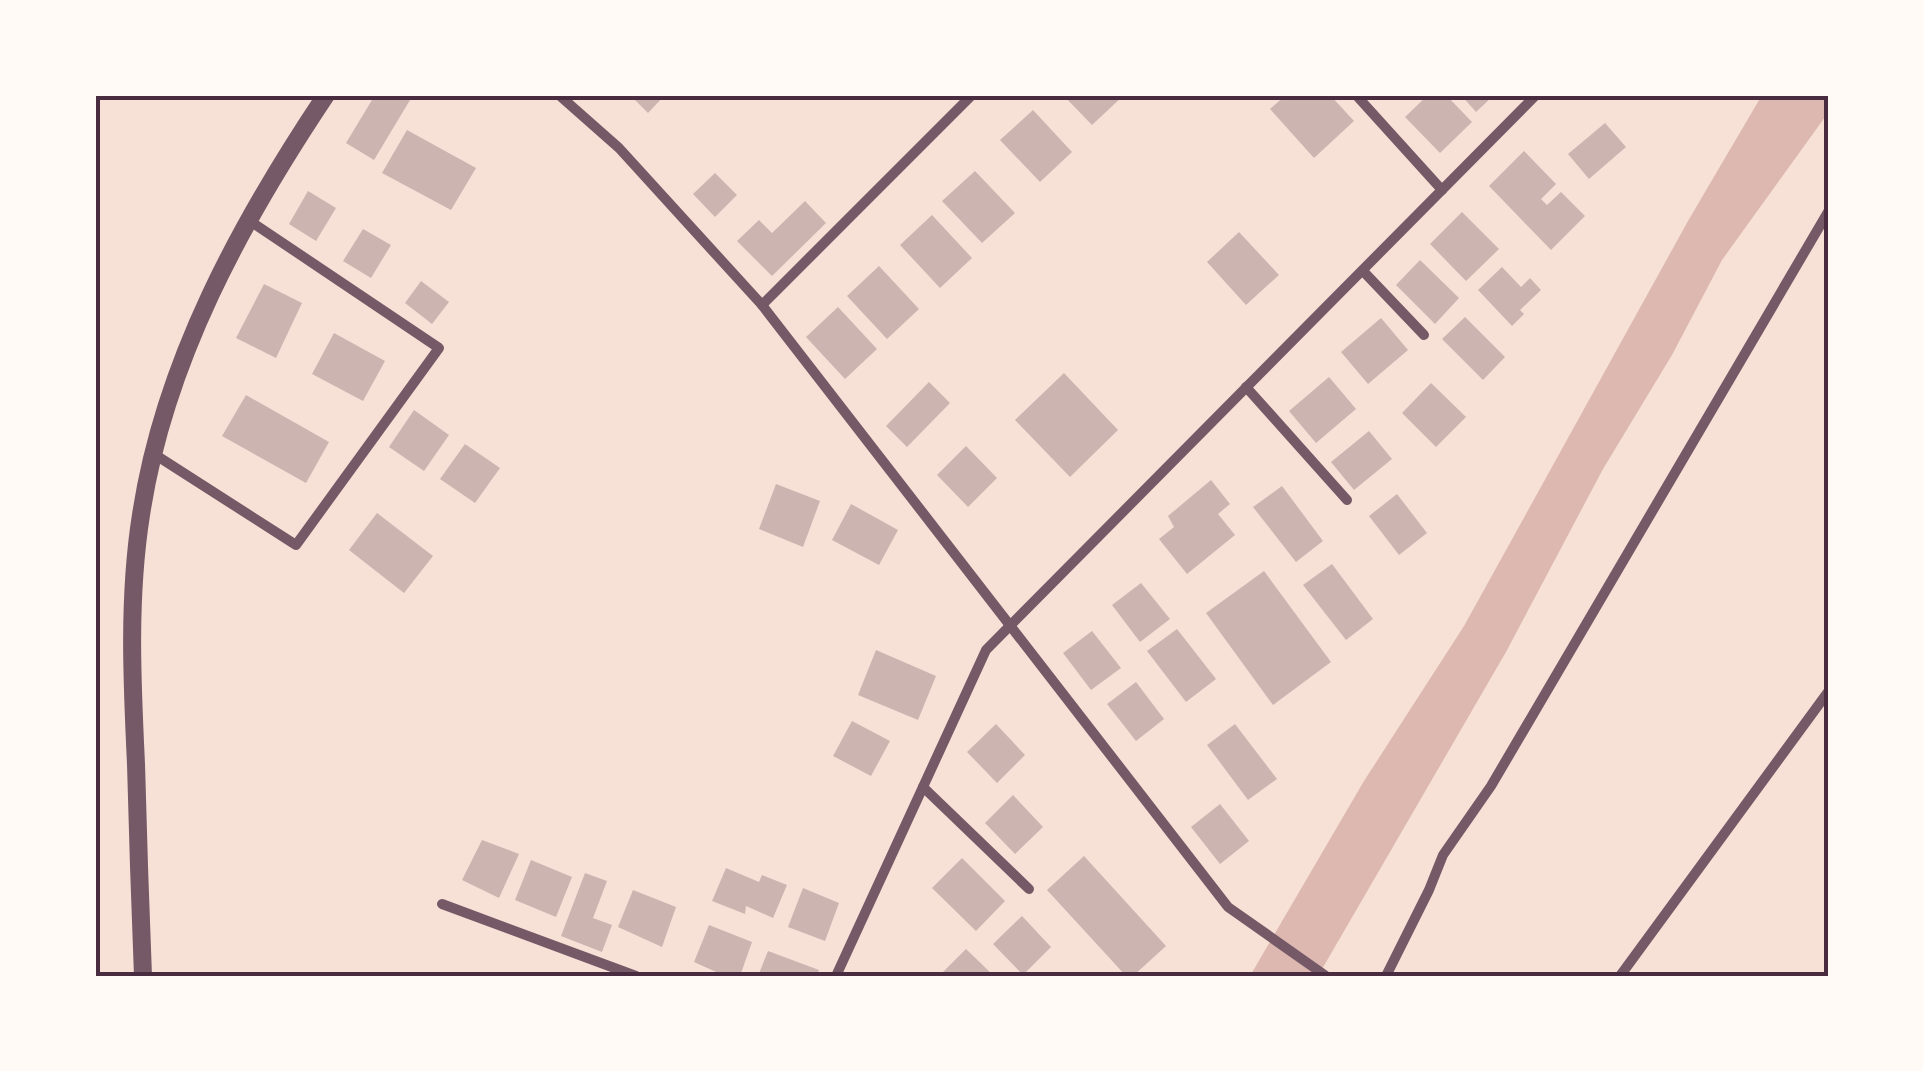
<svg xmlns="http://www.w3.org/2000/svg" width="1923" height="1071" font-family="'PT Sans Narrow',sans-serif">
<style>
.water{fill:#dcb8b0}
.building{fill:#ccb4b1}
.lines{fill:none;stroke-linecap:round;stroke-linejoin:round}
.minor{stroke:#755966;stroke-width:10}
.tertiary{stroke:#755966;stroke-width:18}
.neatline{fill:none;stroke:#4a2c40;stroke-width:4}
</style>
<rect width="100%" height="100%" fill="#f7e1d7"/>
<path class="water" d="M1762,95H1828V113L1722,260L1672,355L1603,469L1506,652L1318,976H1250L1364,781L1464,626L1688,221Z"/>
<g class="building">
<path d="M375,95H413L374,160L346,143Z"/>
<path d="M630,95H665L648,113Z"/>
<path d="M1063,95H1124L1092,125Z"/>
<path d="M1286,95H1330L1354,121L1314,158L1270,109Z"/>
<path d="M1428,95H1446L1472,122L1440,153L1405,117Z"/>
<path d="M1461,95H1494L1476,112Z"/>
<path d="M1033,110L1072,152L1040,182L1000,140Z"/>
<path d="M1605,123L1626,147L1589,179L1568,154Z"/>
<path d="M407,130L476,168L451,210L382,173Z"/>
<path d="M1524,151L1556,184L1541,199L1547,205L1561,192L1585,216L1551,250L1489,186Z"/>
<path d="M975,171L1015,213L982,243L942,201Z"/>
<path d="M715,173L737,195L715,217L693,194Z"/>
<path d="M308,191L336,208L316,241L289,224Z"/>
<path d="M805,201L826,223L772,276L737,241L759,220L772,233Z"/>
<path d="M1462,212L1499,249L1466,281L1430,244Z"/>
<path d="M932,215L972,258L940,288L900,245Z"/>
<path d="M363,229L391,245L371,278L343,261Z"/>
<path d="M1239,232L1279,275L1246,305L1207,262Z"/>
<path d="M1420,260L1459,298L1435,324L1396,285Z"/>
<path d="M879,266L919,309L887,339L847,296Z"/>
<path d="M1502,267L1521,287L1530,278L1541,290L1520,310L1524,314L1512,326L1478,290Z"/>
<path d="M421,281L449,302L432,324L405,303Z"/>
<path d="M264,284L302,303L276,358L236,338Z"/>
<path d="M838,307L877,349L845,379L806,337Z"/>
<path d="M1465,317L1505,357L1483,380L1442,339Z"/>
<path d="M1381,318L1408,350L1368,384L1341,352Z"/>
<path d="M334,333L385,361L363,401L312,374Z"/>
<path d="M1064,373L1118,430L1070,477L1015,420Z"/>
<path d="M1329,377L1356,409L1316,443L1289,411Z"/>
<path d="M929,382L950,403L907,447L886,426Z"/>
<path d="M1431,383L1466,417L1436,447L1402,413Z"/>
<path d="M246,395L329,442L306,483L222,436Z"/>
<path d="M414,410L449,435L424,471L389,447Z"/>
<path d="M1369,431L1392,459L1354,490L1331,462Z"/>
<path d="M465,444L500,468L475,503L440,479Z"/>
<path d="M966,446L997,478L968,507L937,475Z"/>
<path d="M1211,480L1230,504L1218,514L1235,535L1187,574L1159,539L1174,527L1168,516Z"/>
<path d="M776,484L820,501L803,547L759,529Z"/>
<path d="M1282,486L1323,541L1296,562L1253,507Z"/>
<path d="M1397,494L1427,533L1399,555L1369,516Z"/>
<path d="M851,504L898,530L879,565L832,540Z"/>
<path d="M377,513L433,556L404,593L349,550Z"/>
<path d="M1332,564L1373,619L1346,640L1303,585Z"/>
<path d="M1264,571L1331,662L1273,705L1206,613Z"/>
<path d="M1141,583L1170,619L1140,642L1112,605Z"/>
<path d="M1177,629L1216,679L1186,702L1147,651Z"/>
<path d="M1092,631L1121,668L1091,690L1063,653Z"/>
<path d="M876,650L936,676L918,720L858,695Z"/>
<path d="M1136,682L1164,719L1136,741L1107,704Z"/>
<path d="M852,721L890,741L871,776L833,756Z"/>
<path d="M996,724L1025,755L997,783L967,752Z"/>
<path d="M1235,724L1277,779L1248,800L1207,745Z"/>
<path d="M1013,795L1043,827L1015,854L985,823Z"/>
<path d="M1220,804L1249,841L1220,864L1191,827Z"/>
<path d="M482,840L519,854L499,898L462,880Z"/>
<path d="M1084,856L1166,946L1133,976H1126L1047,890Z"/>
<path d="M962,858L1005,901L976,931L932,888Z"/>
<path d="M531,860L572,877L556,917L515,900Z"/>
<path d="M726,868L759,882L762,875L787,885L773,918L746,906L745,914L712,901Z"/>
<path d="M585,873L607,881L593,918L612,925L602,952L561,936Z"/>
<path d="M803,888L839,903L825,941L788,927Z"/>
<path d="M633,890L676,907L662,947L618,927Z"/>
<path d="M1022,916L1051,947L1023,975L993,944Z"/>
<path d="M709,925L752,942L740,976H725L694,962Z"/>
<path d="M966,949L994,976H939Z"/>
<path d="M768,951L819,970L817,976H758Z"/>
</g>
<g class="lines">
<g class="minor">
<path d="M559,95L619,148L762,305L1228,907L1326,976"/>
<path d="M1356,95L1442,190"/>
<path d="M1363,271L1424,335"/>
<path d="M762,305L972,95"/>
<path d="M1246,387L1347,500"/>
<path d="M154,454L296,545L439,348L250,221"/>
<path d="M923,787L1029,889"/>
<path d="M442,904L636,976"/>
<path d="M836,976L986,650L1536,95"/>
<path d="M1386,976L1429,890L1443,855L1491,786L1828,212"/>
<path d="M1620,976L1828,692"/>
</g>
<path class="tertiary" d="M143,976C140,905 138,835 136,764C132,681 128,597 141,515C164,362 241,222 326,95"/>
</g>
<rect width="1923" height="1071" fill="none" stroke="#fffaf5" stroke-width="195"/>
<rect x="98" y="98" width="1728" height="876" class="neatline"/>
</svg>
